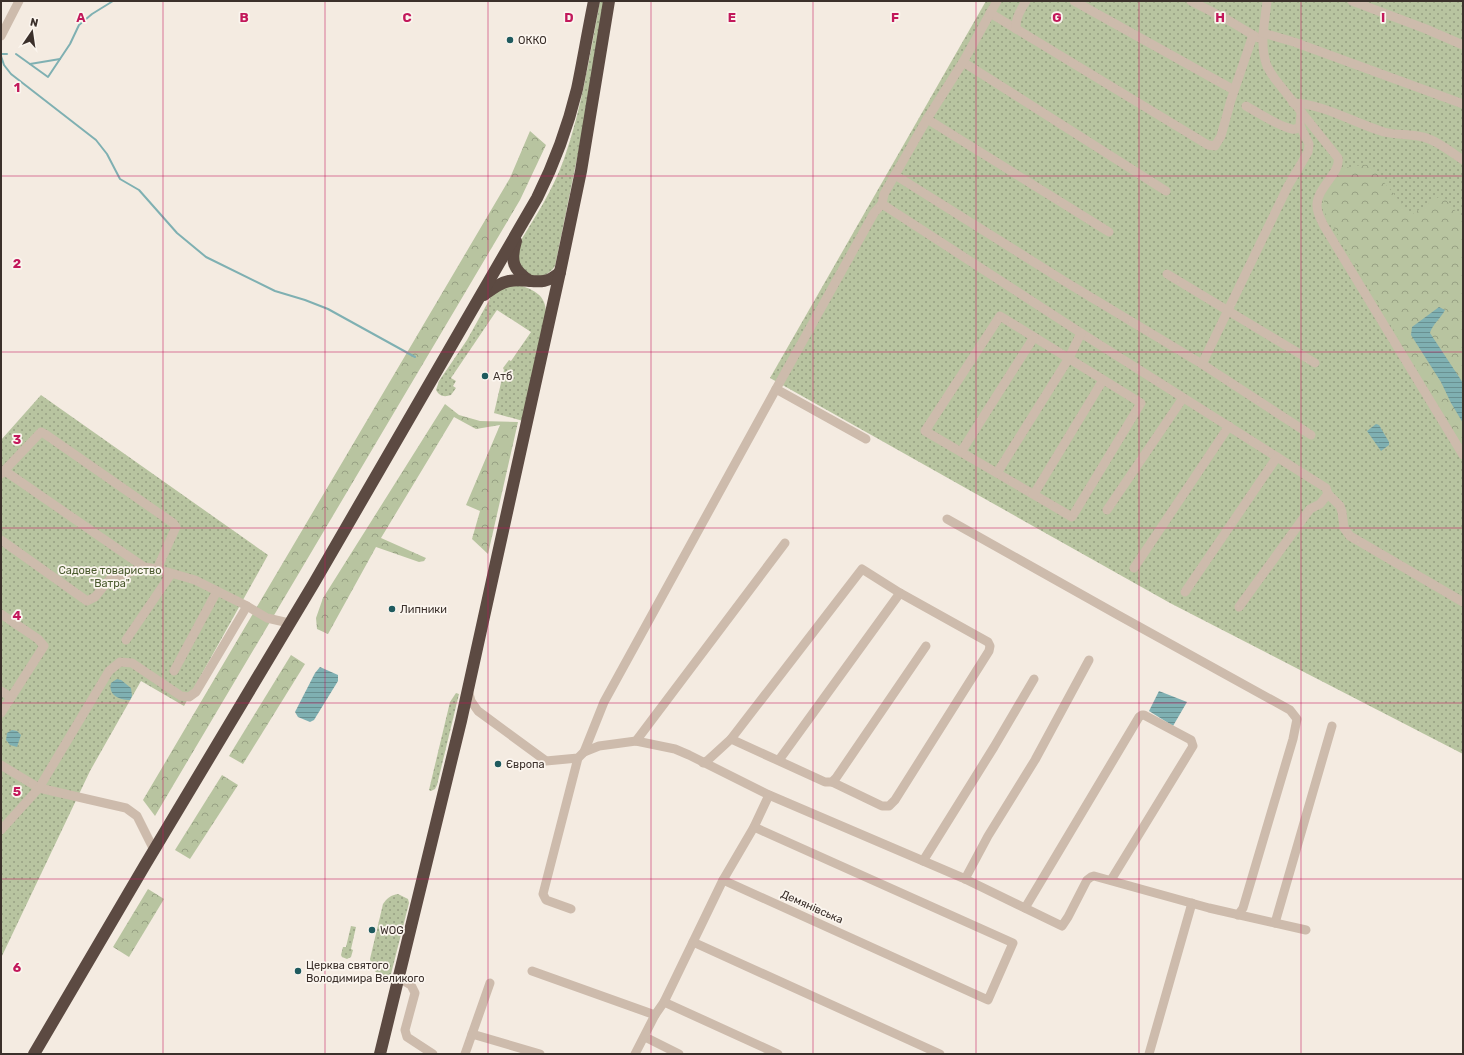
<svg xmlns="http://www.w3.org/2000/svg" width="1464" height="1055" font-family="Rubik,sans-serif">
<style>
.green{fill:url(#green-dots)}
.forest{fill:url(#forest-crowns)}
.water{fill:url(#water-rules)}
.lines{fill:none;stroke-linecap:round;stroke-linejoin:round}
.stream{stroke:#7fb0b2;stroke-width:2}
.minor{stroke:#cdbbac;stroke-width:9}
.highway{stroke:#5c4a42;stroke-width:12}
.grid{fill:none;stroke:#c2185b;stroke-width:1;stroke-opacity:0.55}
.poi-dot{fill:#1f5a5e;stroke:#fbf5ee;stroke-width:1.5}
.labels{text-anchor:middle;dominant-baseline:central;stroke-width:3.5;stroke-linejoin:round;paint-order:stroke}
.poi-label{font-size:11px;fill:#3b302b;stroke:#fbf5ee;text-anchor:start}
.park-label{font-size:11px;fill:#4a5a2e;stroke:#fbf5ee}
.street-label{font-size:11px;fill:#3b302b;stroke:#fbf5ee}
.grid-label{font-size:13px;text-anchor:middle;font-weight:bold;fill:#c2185b;stroke:#fbf5ee;stroke-width:3.5;stroke-linejoin:round;paint-order:stroke}
</style>
<defs>
<pattern id="green-dots" width="8" height="8" patternUnits="userSpaceOnUse"><rect width="8" height="8" fill="#b8c4a0"/><path d="M2 2h.1M6 6h.1" fill="none" stroke="#97a083" stroke-width="1.8" stroke-linecap="round"/></pattern>
<pattern id="forest-crowns" width="20" height="18" patternUnits="userSpaceOnUse"><rect width="20" height="18" fill="#b8c4a0"/><path d="M2 6a3 3 0 1 1 6 0M12 15a3 3 0 1 1 6 0" fill="none" stroke="#97a083"/></pattern>
<pattern id="water-rules" width="6" height="5" patternUnits="userSpaceOnUse"><rect width="6" height="5" fill="#7fb0b2"/><path d="M0 2.5h6" fill="none" stroke="#699091"/></pattern>
</defs>
<rect width="100%" height="100%" fill="#f4ebe1"/>
<g class="green">
<path d="M600,1H606L582,134L555,266C551,273 542,278 533,277C530,277 525,273 522,271L516,252L518,245C535,217 553,190 564,159C582,108 590,54 600,1Z"/>
<path d="M986,1H1463V754L1170,603L770,378Z"/>
<path d="M516,284C531,289 545,293 546,311L523,421L494,413L504,370L503,368L509,360L511,361L531,332L497,310L451,378L456,381L453,386L456,388L451,395C445,397 440,397 436,390L439,381L467,340L492,295L496,289Z"/>
<path d="M41,395L268,555L184,706L141,681L90,771L1,958V440Z"/>
<path d="M456,693L459,694L437,785L435,789L431,791L429,790L450,702Z"/>
<path d="M398,894L408,899L409,903L391,974C380,983 372,969 370,959L383,904C387,898 391,895 398,894Z"/>
<path d="M351,926L356,927L351,949L353,950L351,957L347,959L342,957L341,955L343,947H346Z"/>
</g>
<g class="forest">
<path d="M530,131L546,145L520,200L155,816L143,800L510,178Z"/>
<path d="M1369,164L1411,215L1442,195L1463,220V448L1324,211V192L1336,169Z"/>
<path d="M445,404L459,415L480,421L518,422L488,554L472,539L480,511L466,505L500,425L476,429L454,417L381,538L426,558L424,561L419,562L376,547L328,634L317,629L316,618L323,598Z"/>
<path d="M291,655L305,664L243,764L229,756Z"/>
<path d="M222,775L238,785L190,859L175,850Z"/>
<path d="M148,889L164,899L129,957L113,947Z"/>
</g>
<g class="water">
<path d="M1439,307L1445,310C1441,318 1432,325 1430,333L1463,383V423L1451,403L1441,382L1411,335L1412,327Z"/>
<path d="M1376,424L1379,425L1389,442V445L1381,451L1367,431Z"/>
<path d="M320,667L338,675V681L314,720L310,722L298,717L295,712L315,673Z"/>
<path d="M117,679L121,680L131,688L132,696L130,700C119,700 108,695 111,683Z"/>
<path d="M1159,691L1187,702L1173,726L1149,711Z"/>
<path d="M12,730L17,731L21,735L17,747L10,745L6,740L7,733Z"/>
</g>
<g class="lines">
<g class="stream">
<path d="M1,54H7"/>
<path d="M16,54L48,77L70,44L79,25L92,14L113,1"/>
<path d="M1,56L4,65L11,74L96,140L107,154L120,179L139,190L177,233L206,257L275,291L305,300L328,309L415,357"/>
<path d="M30,64L60,59"/>
</g>
<g class="minor">
<path d="M1074,1L1234,90"/>
<path d="M1191,1L1228,20L1258,38"/>
<path d="M1267,1C1265,22 1259,45 1267,66C1269,70 1272,75 1275,79L1338,158C1341,173 1316,188 1317,206C1317,213 1321,220 1324,226L1463,455"/>
<path d="M1352,1L1426,29L1463,45"/>
<path d="M990,13L1208,145L1215,146L1221,136L1231,100L1253,35"/>
<path d="M1016,29C1015,18 1021,10 1026,1"/>
<path d="M1263,33L1294,42L1463,104"/>
<path d="M1,36L19,1"/>
<path d="M963,62L1166,191"/>
<path d="M1293,103C1324,104 1354,123 1384,132C1399,136 1415,133 1429,139C1442,144 1452,153 1463,160"/>
<path d="M1246,106C1258,113 1280,127 1292,129C1295,130 1298,128 1300,126"/>
<path d="M927,119L1109,232"/>
<path d="M895,175L1064,281L1202,364L1311,435"/>
<path d="M882,204L1081,333L1326,488L1328,494L1340,506L1342,512L1344,528L1350,536L1463,602"/>
<path d="M1167,274L1315,363"/>
<path d="M1000,316L1141,403L1072,517L925,431Z"/>
<path d="M1202,364L1288,186L1308,152L1309,144L1300,126L1301,113"/>
<path d="M776,389L866,439"/>
<path d="M961,452L1034,337"/>
<path d="M5,471L144,567"/>
<path d="M997,473L1069,358L1081,333"/>
<path d="M1,474L41,432L45,434L173,523L176,527L157,569"/>
<path d="M1034,494L1103,380"/>
<path d="M1107,510L1183,398"/>
<path d="M947,519L1118,615L1290,710L1297,719L1293,739L1243,908L1238,915"/>
<path d="M1,540L87,601L95,597L109,580L144,567L157,569L195,580L247,606L267,618L289,623"/>
<path d="M1134,568L1229,426"/>
<path d="M1185,592L1277,457"/>
<path d="M1239,607L1310,509L1320,504L1328,494"/>
<path d="M1,614L38,639L44,646L1,713"/>
<path d="M126,640L171,574"/>
<path d="M174,671L217,591"/>
<path d="M468,690L471,701L478,711L546,761L578,758L584,752L599,746L636,741L675,749L689,755L769,795L963,878L1062,926L1068,917L1087,880L1091,877L1094,876L1209,908L1306,930"/>
<path d="M1,691L11,697"/>
<path d="M731,739L825,782H832L836,778L926,646"/>
<path d="M636,741L785,543"/>
<path d="M584,752L604,702L776,389L874,213L882,204L884,194L927,119L963,62L997,1"/>
<path d="M779,760L900,593"/>
<path d="M703,763L708,760L731,739L862,569L900,593L988,642L990,646L989,651L895,800L889,806H882L832,782"/>
<path d="M1,765L39,788L126,808L137,816L154,850"/>
<path d="M1,830L39,788L109,671L120,662L132,663L181,696L189,697L196,692L247,606"/>
<path d="M923,861L994,747L1034,679"/>
<path d="M965,879L988,836L1035,760L1089,660"/>
<path d="M723,880L988,1000L1013,943L754,827"/>
<path d="M1025,908L1139,717L1142,715H1144L1191,740L1193,746L1111,880"/>
<path d="M571,909L546,900L543,894L578,758"/>
<path d="M1275,923L1332,726"/>
<path d="M693,942L940,1054"/>
<path d="M532,971L655,1015"/>
<path d="M399,978L411,985L415,993L405,1030L407,1037L433,1054"/>
<path d="M664,1002L778,1054"/>
<path d="M472,1034L540,1054"/>
<path d="M645,1037L679,1054"/>
<path d="M465,1054L490,983"/>
<path d="M635,1054L655,1015L664,1002L723,880L754,827L769,795"/>
<path d="M1149,1054L1192,903"/>
</g>
<g class="highway">
<path d="M516,241C510,261 513,270 530,281"/>
<path d="M484,295C492,289 499,283 509,281C530,277 542,289 560,272"/>
<path d="M34,1054L145,865L314,583L537,198C554,164 568,126 577,89C583,60 588,30 594,1"/>
<path d="M380,1054L461,721L560,272L581,171L609,1"/>
</g>
</g>
<path class="grid" d="M163,1V1054M325,1V1054M488,1V1054M651,1V1054M813,1V1054M976,1V1054M1139,1V1054M1301,1V1054M1,176H1463M1,352H1463M1,528H1463M1,703H1463M1,879H1463"/>
<g class="poi-dot">
<circle cx="510" cy="40" r="4"/>
<circle cx="485" cy="376" r="4"/>
<circle cx="392" cy="609" r="4"/>
<circle cx="498" cy="764" r="4"/>
<circle cx="372" cy="930" r="4"/>
<circle cx="298" cy="971" r="4"/>
</g>
<g class="labels">
<g class="poi-label">
<text x="518" y="40">ОККО</text>
<text x="493" y="376">Атб</text>
<text x="400" y="609">Липники</text>
<text x="506" y="764">Європа</text>
<text x="380" y="930">WOG</text>
<text x="306" y="965">Церква святого<tspan x="306" dy="13">Володимира Великого</tspan></text>
</g>
<g class="park-label">
<text x="110" y="570">Садове товариство<tspan x="110" dy="13">"Ватра"</tspan></text>
</g>
<g class="street-label">
<text transform="translate(812 907) rotate(24)">Демянівська</text>
</g>
</g>
<g class="grid-label">
<text x="81" y="22">A</text>
<text x="244" y="22">B</text>
<text x="407" y="22">C</text>
<text x="569" y="22">D</text>
<text x="732" y="22">E</text>
<text x="895" y="22">F</text>
<text x="1057" y="22">G</text>
<text x="1220" y="22">H</text>
<text x="1383" y="22">I</text>
<text x="17" y="92">1</text>
<text x="17" y="268">2</text>
<text x="17" y="444">3</text>
<text x="17" y="620">4</text>
<text x="17" y="796">5</text>
<text x="17" y="972">6</text>
</g>
<rect width="1464" height="1055" fill="none" stroke="#3b302b" stroke-width="4"/>
<g transform="translate(32 32) rotate(13)" stroke="#fbf5ee" stroke-width="3" paint-order="stroke">
<path d="M0-3L7 15L0 10L-7 15Z" fill="#3b302b"/>
<text y="-6" font-size="11" font-weight="bold" text-anchor="middle" fill="#3b302b">N</text>
</g>
</svg>
